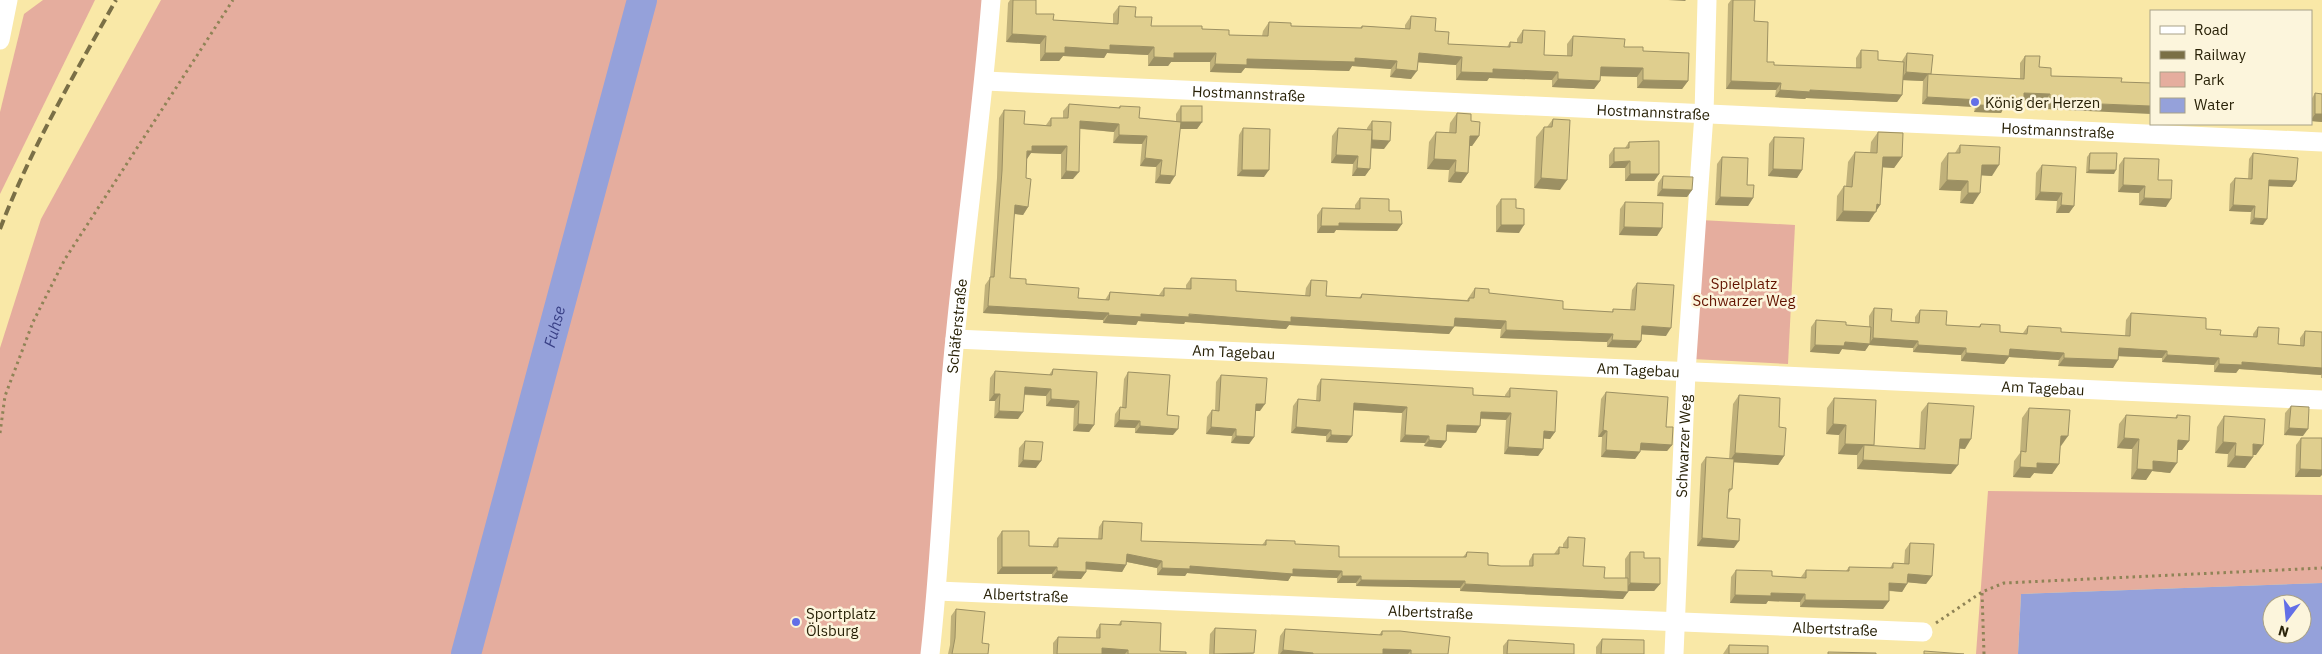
<svg xmlns="http://www.w3.org/2000/svg" width="2322" height="654" font-family="'IBM Plex Sans',sans-serif">
<style>
.green{fill:#e5ad9e}
.water{fill:#95a1da;fill-rule:evenodd}
.lines{fill:none;stroke-linecap:round;stroke-linejoin:round}
.river{stroke:#95a1da;stroke-width:30}
.path{stroke:#8f8356;stroke-width:3;stroke-dasharray:2.5 4;stroke-linecap:butt}
.minor{stroke:#fff;stroke-width:19}
.rail{stroke:#7a6f46;stroke-width:4;stroke-dasharray:10 5;stroke-linecap:butt}
.wall{fill:#c0b17a}
.shaded-wall{fill:#9c9063}
.building{fill:#dfce8e;stroke:#9c9063}
.poi-dot{fill:#636fe7;stroke:#fcf5dc;stroke-width:2}
.labels{text-anchor:middle;dominant-baseline:central;stroke-width:5;stroke-linejoin:round;paint-order:stroke}
.street-label{font-size:15px;fill:#292208;stroke:#fcf5dc}
.poi-label{font-size:15px;fill:#292208;stroke:#fcf5dc;text-anchor:start}
.park-label{font-size:15px;fill:#631400;stroke:#fcf5dc}
.water-label{font-size:16px;font-style:italic;fill:#383f85;stroke:#fcf5dc}
</style>
<rect width="100%" height="100%" fill="#f9e8a7"/>
<g class="green">
<path d="M43,0H95L0,194V112L24,14Z"/>
<path d="M161,0H983L926,654H0V348L41,219Z"/>
<path d="M1700,220L1795,225L1788,364L1693,359Z"/>
<path d="M1988,491L2322,495V583L2021,594L2018,654H1976Z"/>
</g>
<path class="water" d="M2322,583V654H2018L2021,594ZM2272,604H2302V634H2272Z"/>
<g class="lines">
<path class="river" id="s1" d="M466,654L642,0"/>
<g class="path">
<path d="M0,433L5,396L33,322L65,259L233,0"/>
<path d="M1936,623L1982,592"/>
<path d="M1984,654L1982,592L2004,583L2322,568"/>
</g>
<g class="minor">
<path d="M0,40L8,0"/>
<path id="s2" d="M985,81L2322,142"/>
<path id="s3" d="M955,339L2322,400"/>
<path id="s4" d="M937,591L1923,632"/>
<path id="s5" d="M930,654C942,549 944,443 955,338C966,225 982,113 991,0"/>
<path id="s6" d="M1674,654L1686,372L1704,114L1707,0"/>
</g>
<path class="rail" d="M0,229C31,148 74,75 116,0"/>
</g>
<g class="wall">
<path d="M1010,0H1036V14L1053,20L1113,24V14L1119,6L1151,26L1202,29L1229,35L1262,36L1263,31L1269,22L1291,26L1360,28L1362,26L1405,29V25L1411,16L1435,31L1448,44L1507,47L1510,42H1517V39L1523,30L1544,55L1567,56V44L1573,36L1624,47L1643,51L1688,81L1682,89L1637,88V77L1600,76V81L1594,89L1552,87V80L1489,78L1487,81L1456,80V65L1418,62L1411,79L1390,77L1391,69L1352,66L1349,71L1245,68L1241,73L1210,72V62H1171L1168,66H1148V55L1107,53L1104,58L1063,56L1059,61H1040V44L1006,42L1008,3Z"/>
<path d="M1731,0H1755L1754,21L1767,62L1774,65L1856,68V58L1861,50L1878,60L1902,62V61L1907,53L1931,75L2020,79V63L2025,56L2051,76L2122,78L2045,109V101H2024L2019,108L2004,107L2001,113L1974,112L1975,107L1922,104L1923,81L1903,80L1902,95L1897,102L1806,98L1805,99L1775,97L1776,90L1726,89L1728,4Z"/>
<path d="M2315,93L2322,94V122L2311,121V100Z"/>
<path d="M1069,104L1118,108L1120,106L1139,118L1176,121V114L1181,106L1202,122L1197,129H1180L1170,184L1155,183L1156,167L1140,166L1142,144L1113,143L1114,132L1080,129L1073,179H1061V154L1031,153L1027,158L1026,178L1028,207L1023,215L1014,214L1010,278L1026,284L1078,298L1105,300L1110,292L1159,295L1164,288L1186,289V285L1191,278L1236,291L1305,296L1306,288L1311,280L1326,296L1359,298L1362,294L1467,300L1475,288L1489,293L1563,309L1612,312L1613,309L1630,310L1632,290L1637,283L1666,336L1641,334V341L1636,348L1607,347V342L1500,338L1501,329L1454,326L1449,334L1289,325L1286,329L1185,322L1184,324L1138,321L1136,325L1103,323V320L983,313L985,285L990,278L997,178L999,118L1004,110L1024,124L1046,125L1051,118H1063V111Z"/>
<path d="M1457,113L1471,121L1479,136L1472,146H1470L1468,173L1461,183L1448,182L1449,170L1427,169L1429,142L1436,132L1449,133L1450,123Z"/>
<path d="M1553,119L1560,190L1534,188L1536,137L1544,127H1547Z"/>
<path d="M1372,121L1384,149L1371,148L1370,169L1365,176H1352L1353,164L1331,163L1332,136L1338,128L1367,130V128Z"/>
<path d="M1243,128L1264,177L1237,176L1239,135Z"/>
<path d="M1878,132L1902,157L1894,168L1883,167L1880,205L1869,222L1836,221L1837,196L1844,186H1846L1848,162L1855,152L1870,153L1871,142Z"/>
<path d="M1774,137L1802,170L1797,178L1768,176L1769,144Z"/>
<path d="M1629,142L1659,174L1654,181H1625V168H1609V155L1614,148H1625Z"/>
<path d="M1960,145L1992,176L1981,175L1973,204L1960,203L1961,191L1939,190L1941,163L1948,153H1955Z"/>
<path d="M2090,153L2114,174L2086,173L2087,157Z"/>
<path d="M2253,153L2296,181L2292,187L2269,186L2263,225L2250,224L2251,212L2229,211L2230,184L2235,178L2248,179L2249,159Z"/>
<path d="M1722,157L1747,185L1753,198L1748,206L1715,205L1717,164Z"/>
<path d="M2124,158L2158,180L2166,207L2139,205V193L2118,192L2119,165Z"/>
<path d="M2042,165L2074,206L2069,213H2056L2057,201L2035,200L2036,173Z"/>
<path d="M1663,176L1692,190L1687,197L1657,196L1658,183Z"/>
<path d="M1360,198L1389,211L1402,224L1397,231L1336,230L1334,233H1317V215L1322,208L1355,209V205Z"/>
<path d="M1501,199L1516,208L1519,233L1496,232V206Z"/>
<path d="M1625,202L1662,228L1657,236L1619,235L1620,209Z"/>
<path d="M1874,308L1891,321L1915,323V317L1920,310L1946,325L1978,327L1981,324L2000,332L2023,333L2028,326L2061,332L2125,336L2126,320L2131,313L2206,329L2220,335L2253,337V334L2258,327L2278,344L2300,345V338L2305,331L2322,332V378H2321V375L2239,369L2236,373L2214,372V365L2162,362V358L2119,356L2113,368L2058,366L2059,360L2009,357L2004,364L1961,361V355L1913,352V348L1869,345L1865,351L1842,349L1839,354L1810,352L1811,327L1816,320L1846,325L1869,327V316Z"/>
<path d="M1053,369L1097,372L1094,425L1089,432L1073,431L1074,408L1046,406V396L1024,395L1018,419L994,418L995,401H989L990,378L995,371L1049,375Z"/>
<path d="M1128,372L1167,415L1173,435L1135,433V428L1114,427L1115,414L1120,407H1122L1124,379Z"/>
<path d="M1221,375L1260,411H1256L1254,437L1249,444L1231,443L1232,436L1206,434L1207,417L1212,410H1215L1216,382Z"/>
<path d="M1321,379L1473,395L1505,396V395L1510,388L1555,432L1550,439L1543,438V449L1538,456L1504,454L1506,420L1481,419L1476,433L1447,432L1446,441L1441,448L1424,446L1425,443L1400,442L1402,413L1353,410L1347,443L1326,442V436L1291,433L1293,406L1298,399L1316,401L1317,386Z"/>
<path d="M1606,392L1666,427L1672,445L1667,451L1640,450V452L1635,459L1601,457L1602,437H1598L1601,399Z"/>
<path d="M1739,395L1779,427L1784,456L1778,465L1734,462L1732,489L1728,494L1727,518L1734,548L1697,546L1701,464L1706,457L1729,459L1733,404Z"/>
<path d="M1834,398L1873,446L1919,449L1921,412L1928,403L1965,449L1959,448L1951,474L1857,469V455L1838,454L1839,435L1826,434L1827,408Z"/>
<path d="M2291,406L2303,436L2284,435L2285,413Z"/>
<path d="M2029,408L2061,446H2060L2059,464L2052,474L2034,473L2030,478L2013,477L2014,461L2020,453L2022,418Z"/>
<path d="M2126,415L2175,418L2177,415L2189,441L2182,450H2178L2170,473L2152,471L2146,480L2131,479L2132,449L2117,448L2119,424Z"/>
<path d="M2224,416L2256,455H2253V457L2245,468L2227,467L2228,454L2215,453L2217,427Z"/>
<path d="M2301,438L2320,477H2295L2296,445Z"/>
<path d="M1025,441L1036,468L1018,467L1019,448Z"/>
<path d="M1103,521L1141,541L1262,545L1266,540L1295,544L1339,557H1463L1467,552L1488,565L1501,566H1529V561L1533,554H1554L1559,547L1563,548V544L1568,537L1583,566L1604,578H1625V559L1630,552L1644,558L1660,584L1654,591H1628L1623,599L1460,591V588L1356,586V583H1337V578L1291,576L1288,581L1187,573L1185,576L1157,575V568L1127,562L1126,565L1122,572L1086,569V572L1081,579L1052,578V574H997V538L1002,531L1029,546L1053,547V545L1058,538L1098,539L1099,527Z"/>
<path d="M1910,543L1932,576L1926,584L1908,582L1902,592L1889,591V601L1883,609L1800,607V602L1768,601L1766,604L1730,603L1731,577L1736,570L1772,576L1801,577L1806,570L1846,571L1849,567L1890,568L1893,563L1904,564L1905,550Z"/>
<path d="M956,609L982,643L988,654H948L950,645L951,616Z"/>
<path d="M1121,621L1160,651L1186,654H1053V643L1058,637L1096,638V631L1100,624L1118,625Z"/>
<path d="M1215,628L1254,654H1209L1210,634Z"/>
<path d="M1285,629L1379,635L1382,631L1448,654H1278L1280,636Z"/>
<path d="M1602,639L1644,654H1596V647Z"/>
<path d="M1508,640L1574,654H1503V646Z"/>
<path d="M1729,645L1768,654H1723Z"/>
</g>
<g class="shaded-wall">
<path d="M1668,0H1686L1685,1Z"/>
<path d="M1012,34L1046,36L1040,44L1006,42Z"/>
<path d="M1110,45L1154,47L1148,55L1107,53L1104,58L1063,56L1059,61H1040L1045,53L1065,47Z"/>
<path d="M1174,53H1216L1210,62H1171L1168,66H1148L1154,57Z"/>
<path d="M1419,53L1462,57L1456,65L1413,62Z"/>
<path d="M1355,58L1397,61L1391,69L1352,66L1349,71L1245,68L1241,73L1210,72L1215,64L1247,59Z"/>
<path d="M1601,67L1643,68L1637,77L1595,76Z"/>
<path d="M1396,69L1417,71L1411,79L1390,77Z"/>
<path d="M1493,69L1558,72L1552,80L1489,78L1487,81L1456,80L1461,72Z"/>
<path d="M1906,72L1931,74H1928L1923,81L1901,80Z"/>
<path d="M1558,79L1600,81L1594,89L1552,87Z"/>
<path d="M1643,80L1688,81L1682,89L1637,88Z"/>
<path d="M1731,81L1781,83L1776,90L1726,89Z"/>
<path d="M1780,90H1810L1902,95L1897,102L1806,98L1805,99L1775,97Z"/>
<path d="M2024,93L2050,94L2045,101L2019,100Z"/>
<path d="M1927,97L1980,100L1975,107L1922,104Z"/>
<path d="M2006,100L2024,101L2019,108L2004,107L2001,113L1974,112L1979,105Z"/>
<path d="M2050,102L2151,106V114L2045,109Z"/>
<path d="M2315,114H2322V122L2311,121V120Z"/>
<path d="M1080,121L1119,124L1114,132L1075,128Z"/>
<path d="M1181,122H1202L1197,129H1176Z"/>
<path d="M1119,135L1147,136L1142,144L1113,143Z"/>
<path d="M1470,136H1479L1472,146H1463Z"/>
<path d="M1372,140L1390,141L1384,149L1366,148Z"/>
<path d="M1032,146H1067L1061,154L1031,153L1027,159H1022Z"/>
<path d="M1336,155L1358,156L1353,164L1331,163Z"/>
<path d="M1883,157H1902L1894,168L1876,167Z"/>
<path d="M1145,158L1162,160L1156,167L1140,166Z"/>
<path d="M1434,159L1456,160L1449,170L1427,169Z"/>
<path d="M1630,161L1625,168H1609L1614,162Z"/>
<path d="M1982,165H1999L1992,176L1975,175Z"/>
<path d="M1357,168L1370,169L1365,176H1352Z"/>
<path d="M1773,169L1802,170L1797,178L1768,176Z"/>
<path d="M1242,170H1269L1264,177L1237,176Z"/>
<path d="M2089,170H2116L2114,174L2086,173Z"/>
<path d="M1066,171L1079,172L1073,179H1061Z"/>
<path d="M1455,172L1468,173L1461,183L1448,182Z"/>
<path d="M1630,174H1659L1654,181H1625Z"/>
<path d="M1160,175L1175,176L1170,184L1155,183Z"/>
<path d="M1541,178L1567,180L1560,190L1534,188Z"/>
<path d="M1947,180L1968,181L1961,191L1939,190Z"/>
<path d="M2269,180L2296,181L2292,187L2265,186Z"/>
<path d="M2123,185L2145,186L2139,193L2118,192Z"/>
<path d="M1662,189L1692,190L1687,197L1657,196Z"/>
<path d="M2040,192L2062,193L2057,201L2035,200Z"/>
<path d="M1968,193H1980L1973,204L1960,203Z"/>
<path d="M1720,197L1753,198L1748,206L1715,205Z"/>
<path d="M2144,198L2171,199L2166,207L2139,205Z"/>
<path d="M1877,204L1880,205L1869,222L1836,221L1843,211Z"/>
<path d="M1015,205L1028,207L1023,215L1009,213Z"/>
<path d="M2061,205L2074,206L2069,213H2056Z"/>
<path d="M2233,205L2255,206L2251,212L2229,211Z"/>
<path d="M2254,218L2267,219L2263,225L2250,224Z"/>
<path d="M1339,223L1402,224L1397,231L1336,230L1334,233H1317L1321,226Z"/>
<path d="M1501,225H1524L1519,233L1496,232Z"/>
<path d="M1624,227L1662,228L1657,236L1619,235Z"/>
<path d="M988,306L1109,313L1103,320L983,313Z"/>
<path d="M1141,314L1291,317L1454,327L1449,334L1289,325L1286,329L1185,322L1184,324L1138,321L1136,325L1103,323L1108,315Z"/>
<path d="M1455,318L1506,321L1501,329L1450,326Z"/>
<path d="M1642,326L1671,328L1666,336L1636,334Z"/>
<path d="M1506,330L1613,334L1607,342L1500,338Z"/>
<path d="M1873,338L1918,341L1913,348L1869,345L1865,351L1842,349L1839,354L1810,352L1815,345L1845,342L1869,344Z"/>
<path d="M1612,340L1641,341L1636,348L1607,347Z"/>
<path d="M1918,345L1966,348L1961,355L1913,352Z"/>
<path d="M2119,348L2167,351L2162,358L2114,356Z"/>
<path d="M2010,349L2064,353L2059,360L2009,357L2004,364L1961,361L1966,353Z"/>
<path d="M2167,355L2219,358L2214,365L2162,362Z"/>
<path d="M2064,358L2118,360L2113,368L2058,366Z"/>
<path d="M2242,362L2322,368V374L2321,375L2239,369L2236,373L2214,372L2219,364Z"/>
<path d="M1025,387L1051,389L1046,396L1020,394Z"/>
<path d="M994,394H1000L995,401H989Z"/>
<path d="M1051,399L1079,401L1074,408L1046,406Z"/>
<path d="M1354,403L1407,407L1402,413L1349,410Z"/>
<path d="M1256,404H1265L1260,411H1251Z"/>
<path d="M999,411L1023,412L1018,419L994,418Z"/>
<path d="M1481,412L1511,413L1506,420L1476,418Z"/>
<path d="M1119,420L1140,421L1135,428L1114,427Z"/>
<path d="M1078,424L1094,425L1089,432L1073,431Z"/>
<path d="M1833,424L1846,425L1839,435L1826,434Z"/>
<path d="M1447,425L1480,426L1476,433L1442,431Z"/>
<path d="M1140,426L1178,429L1173,435L1135,433Z"/>
<path d="M1211,427L1236,429L1232,436L1206,434Z"/>
<path d="M1296,427L1331,430L1326,436L1291,433Z"/>
<path d="M2289,428L2308,429L2303,436L2284,435Z"/>
<path d="M1603,430L1607,431L1602,437H1598Z"/>
<path d="M1544,431L1555,432L1550,439L1539,438Z"/>
<path d="M1331,435L1352,436L1347,443L1326,442Z"/>
<path d="M1405,435L1429,436L1425,443L1400,442Z"/>
<path d="M1236,436L1254,437L1249,444L1231,443Z"/>
<path d="M2061,436H2068L2061,446H2054Z"/>
<path d="M2124,438L2139,439L2132,449L2117,448Z"/>
<path d="M1960,439H1971L1965,449L1953,448Z"/>
<path d="M1429,440L1446,441L1441,448L1424,446Z"/>
<path d="M2178,440L2189,441L2182,450H2172Z"/>
<path d="M2223,442L2236,443L2228,454L2215,453Z"/>
<path d="M1641,443L1672,445L1667,451L1636,450Z"/>
<path d="M1845,444L1874,445H1864L1857,455L1838,454Z"/>
<path d="M2253,444L2263,445L2256,455H2246Z"/>
<path d="M1508,447L1543,449L1538,456L1504,454Z"/>
<path d="M1606,450L1640,452L1635,459L1601,457Z"/>
<path d="M1735,453L1784,456L1778,465L1729,462Z"/>
<path d="M2235,456L2253,457L2245,468L2227,467Z"/>
<path d="M1023,460L1041,461L1036,468L1018,467Z"/>
<path d="M1863,460L1958,465L1951,474L1857,469Z"/>
<path d="M2153,461L2177,463L2170,473L2152,471L2146,480L2131,479L2137,469Z"/>
<path d="M2037,463L2059,464L2052,474L2034,473L2030,478L2013,477L2020,467Z"/>
<path d="M2300,469L2322,470V475L2320,477H2295Z"/>
<path d="M1702,538L1739,541L1734,548L1697,546Z"/>
<path d="M1127,554L1162,561L1157,568L1122,561Z"/>
<path d="M1086,562L1126,565L1122,572L1081,569Z"/>
<path d="M1190,566L1293,569L1342,571L1337,578L1291,576L1288,581L1187,573L1185,576L1157,575L1162,568Z"/>
<path d="M1002,567H1057L1052,574H997Z"/>
<path d="M1057,571L1086,572L1081,579L1052,578Z"/>
<path d="M1908,574L1932,576L1926,584L1903,582Z"/>
<path d="M1342,576H1361L1356,583H1337Z"/>
<path d="M1361,580L1465,581L1460,588L1356,586Z"/>
<path d="M1630,583L1660,584L1654,591H1625Z"/>
<path d="M1889,583L1907,584L1902,592L1884,590Z"/>
<path d="M1465,584L1628,592L1623,599L1460,591Z"/>
<path d="M1771,593L1805,594L1800,602L1768,601L1766,604L1730,603L1735,595Z"/>
<path d="M1805,600L1889,601L1883,609L1800,607Z"/>
<path d="M1102,648L1128,650L1125,654H1098Z"/>
<path d="M1383,649L1411,650L1408,654H1380Z"/>
<path d="M1283,650L1313,653V654H1280Z"/>
</g>
<g class="building">
<path d="M1013,0H1036V14H1054L1053,20L1118,24L1119,6L1136,7L1135,17H1152L1151,26H1202V29L1229,30V35L1268,36L1269,22L1291,23V26L1362,28V26L1410,29L1411,16L1436,18L1435,31L1449,32L1448,44L1510,47V42L1522,43L1523,30L1545,31L1544,55L1572,56L1573,36L1625,39L1624,47H1643V51L1689,53L1688,81L1643,80V68L1601,67L1600,81L1558,79V72L1493,69V73L1461,72L1462,57L1419,53L1417,71L1396,69L1397,61L1355,58V62L1247,59V65L1215,64L1216,53H1174V58L1154,57V47L1110,45V50L1065,47V53H1045L1046,36L1012,34Z"/>
<path d="M1733,0H1755L1754,21L1768,22L1767,62H1774V65L1861,68V50L1878,51V60L1904,62L1902,95L1810,90V92L1780,90L1781,83L1731,81Z"/>
<path d="M1907,53L1933,55L1931,74L1906,72Z"/>
<path d="M2025,56H2040L2039,67L2051,68V76L2122,78L2121,82L2151,83V106L2050,102V94L2024,93V101L2006,100V106L1979,105L1980,100L1927,97L1928,74L2024,79Z"/>
<path d="M2315,93L2322,94V114H2315Z"/>
<path d="M1069,104L1120,108V106L1140,107L1139,118L1181,122L1175,176L1160,175L1162,160L1145,158L1147,136L1119,135V124L1080,121L1079,172L1066,171L1067,146H1032V151H1027L1026,178L1031,179L1028,207L1015,205L1010,278L1026,279V284L1079,288L1078,298L1109,300L1110,292L1164,296V288L1191,289V278L1236,280V291L1310,296L1311,280L1327,281L1326,296L1361,298L1362,294L1469,301V298H1474L1475,288L1489,289V293L1563,301V309L1613,312V309L1635,310L1637,283L1674,285L1671,328L1642,326L1641,341L1612,340L1613,334L1506,330V321L1455,318L1454,327L1291,317V322L1189,314V317L1141,314V317L1108,315L1109,313L988,306L990,277H994L1002,171L1004,110L1025,111L1024,124L1051,126V118H1068Z"/>
<rect x="1181" y="106" width="21" height="16"/>
<path d="M1457,113L1471,114V121L1480,122L1479,136H1470L1468,173L1455,172L1456,160L1434,159L1436,132L1456,133Z"/>
<path d="M1553,119L1570,120L1567,180L1541,178L1544,127H1552Z"/>
<path d="M1372,121L1391,122L1390,141L1372,140Z"/>
<path d="M1243,128L1270,129L1269,170H1242Z"/>
<path d="M1338,128L1372,130L1370,169L1357,168L1358,156L1336,155Z"/>
<path d="M1878,132L1903,133L1902,157H1883L1880,205L1877,204L1876,212L1843,211L1844,186L1852,187L1855,152L1877,153Z"/>
<path d="M1774,137L1804,138L1802,170L1773,169Z"/>
<path d="M1659,141V174H1630V161L1614,162V148H1629V142Z"/>
<path d="M1960,145L2000,147L1999,165H1982L1980,193H1968V181L1947,180L1948,153H1960Z"/>
<path d="M2090,153H2117L2116,170H2089Z"/>
<path d="M2253,153L2298,158L2296,181L2269,180L2267,219L2254,218L2255,206L2233,205L2235,178L2252,179Z"/>
<path d="M1722,157L1748,158L1747,185H1754L1753,198L1720,197Z"/>
<path d="M2124,158L2159,159L2158,180H2172L2171,199L2144,198L2145,186L2123,185Z"/>
<path d="M2042,165L2076,167L2074,206L2061,205L2062,193L2040,192Z"/>
<path d="M1663,176L1693,177L1692,190L1662,189Z"/>
<path d="M1360,198L1389,199V211H1401L1402,224L1339,223V226H1321L1322,208L1360,209Z"/>
<path d="M1501,199H1516V208L1524,209V225H1501Z"/>
<path d="M1625,202L1663,203L1662,228L1624,227Z"/>
<path d="M1874,308L1892,309L1891,321L1919,323L1920,310L1947,311L1946,325L1980,327L1981,324L2000,325V332L2027,334L2028,326L2061,328V332L2130,336L2131,313L2206,318V329L2221,330L2220,335L2257,337L2258,327L2279,328L2278,344L2304,346L2305,331L2322,332V368L2242,362V365L2219,364V358L2167,355V351L2119,348L2118,360L2064,358V353L2010,349L2009,356L1966,353V348L1918,345V341L1873,338Z"/>
<path d="M1816,320L1846,322V325L1871,327L1870,344L1845,342L1844,346L1815,345Z"/>
<path d="M1053,369L1097,372L1094,425L1078,424L1079,401L1051,399V389L1025,387L1023,412L999,411L1000,394H994L995,371L1052,375Z"/>
<path d="M1128,372L1170,375L1167,415L1179,416L1178,429L1140,426V421L1119,420L1120,407L1126,408Z"/>
<path d="M1221,375L1267,378L1265,404H1256L1254,437L1236,436V429L1211,427L1212,410L1219,411Z"/>
<path d="M1321,379L1473,388V395L1510,397V388L1557,391L1555,432L1544,431L1543,449L1508,447L1511,413L1481,412L1480,426L1447,425L1446,441L1429,440V436L1405,435L1407,407L1354,403L1352,436L1331,435V430L1296,427L1298,399L1320,401Z"/>
<path d="M1606,392L1668,397L1666,427H1673L1672,445L1641,443L1640,452L1606,450L1607,431L1603,430Z"/>
<path d="M1739,395L1780,398L1779,427L1786,428L1784,456L1735,453Z"/>
<path d="M1834,398L1876,400L1874,445L1845,444L1846,425L1833,424Z"/>
<path d="M1928,403L1974,406L1971,439H1960L1958,465L1863,460L1864,445L1925,449Z"/>
<path d="M2291,406L2309,407L2308,429L2289,428Z"/>
<path d="M2029,408L2070,410L2068,436H2061L2059,464L2037,463V468L2020,467L2021,451L2026,452Z"/>
<path d="M2126,415L2177,418V415L2190,416L2189,441L2178,440L2177,463L2153,461V470L2137,469L2139,439L2124,438Z"/>
<path d="M2224,416L2265,419L2263,445L2253,444V457L2235,456L2236,443L2223,442Z"/>
<path d="M2301,438H2322V470L2300,469Z"/>
<path d="M1025,441L1043,442L1041,461L1023,460Z"/>
<path d="M1706,457L1734,459L1732,489H1729L1727,518L1740,519L1739,541L1702,538Z"/>
<path d="M1103,521L1142,523L1141,541L1266,545V540L1295,541V544L1339,546V557H1466L1467,552L1488,553V565L1501,566H1533V554H1559V547L1568,548V537L1585,538L1583,566L1605,567L1604,578H1628V592L1465,584V581L1361,580V576H1342V571L1293,569V574L1190,566V569L1162,568V561L1127,554L1126,565L1086,562V572L1057,571V567H1002V531H1029V546L1058,547V538L1102,539Z"/>
<path d="M1910,543L1934,544L1932,576L1908,574L1907,584L1889,583V601L1805,600V594L1771,593V596L1735,595L1736,570L1772,571V576L1806,578V570L1849,571V567L1893,568V563L1909,564Z"/>
<path d="M1630,552H1644V558H1660V584L1630,583Z"/>
<path d="M956,609L985,612L982,643L989,644L988,654H952L955,638Z"/>
<path d="M1121,621L1161,623L1160,651L1186,652V654H1128V650L1102,648V654H1057L1058,637L1100,638V624L1121,625Z"/>
<path d="M1215,628L1256,630L1254,653L1214,654Z"/>
<path d="M1285,629L1382,635V631H1400L1450,637L1448,654H1411V650L1383,649V654H1313V653L1283,650Z"/>
<path d="M1602,639L1644,640V654H1601Z"/>
<path d="M1508,640L1574,644V654H1507Z"/>
<path d="M1729,645L1768,646V654H1729Z"/>
<path d="M1924,651L1964,654H1924Z"/>
<path d="M1828,652L1876,653V654H1828Z"/>
</g>
<g class="poi-dot">
<circle cx="1975" cy="102" r="5"/>
<circle cx="796" cy="622" r="5"/>
</g>
<g class="labels">
<g class="street-label">
<text stroke="none"><textPath href="#s2" startOffset="264">Hostmannstraße</textPath></text>
<text stroke="none"><textPath href="#s2" startOffset="669">Hostmannstraße</textPath></text>
<text stroke="none"><textPath href="#s2" startOffset="1074">Hostmannstraße</textPath></text>
<text stroke="none"><textPath href="#s5" startOffset="329">Schäferstraße</textPath></text>
<text stroke="none"><textPath href="#s3" startOffset="279">Am Tagebau</textPath></text>
<text stroke="none"><textPath href="#s3" startOffset="684">Am Tagebau</textPath></text>
<text stroke="none"><textPath href="#s3" startOffset="1089">Am Tagebau</textPath></text>
<text stroke="none"><textPath href="#s6" startOffset="208">Schwarzer Weg</textPath></text>
<text stroke="none"><textPath href="#s4" startOffset="89">Albertstraße</textPath></text>
<text stroke="none"><textPath href="#s4" startOffset="494">Albertstraße</textPath></text>
<text stroke="none"><textPath href="#s4" startOffset="899">Albertstraße</textPath></text>
</g>
<g class="poi-label">
<text x="1985" y="102">König der Herzen</text>
<text x="806" y="613">Sportplatz<tspan x="806" dy="17">Ölsburg</tspan></text>
</g>
<g class="park-label">
<text x="1744" y="283">Spielplatz<tspan x="1744" dy="17">Schwarzer Weg</tspan></text>
</g>
<g class="water-label">
<text stroke="none"><textPath href="#s1" startOffset="339">Fuhse</textPath></text>
</g>
</g>
<rect x="2150" y="10" width="162" height="115" fill="#fcf5dc" stroke="#a8a187"/>
<rect x="2160" y="26" width="25" height="8" fill="#ffffff" stroke="#a8a187"/>
<text x="2194" y="35" font-size="15" fill="#292208">Road</text>
<rect x="2160" y="51" width="25" height="8" fill="#7a6f46" stroke="#a8a187"/>
<text x="2194" y="60" font-size="15" fill="#292208">Railway</text>
<rect x="2160" y="72" width="25" height="15" fill="#e5ad9e" stroke="#a8a187"/>
<text x="2194" y="85" font-size="15" fill="#292208">Park</text>
<rect x="2160" y="98" width="25" height="15" fill="#95a1da" stroke="#a8a187"/>
<text x="2194" y="110" font-size="15" fill="#292208">Water</text>
<g transform="translate(2287 619) rotate(196)"><circle r="24" fill="#fcf5dc" stroke="#a8a187"/>
<path d="M0-4L9 19L0 12L-9 19Z" fill="#636fe7"/>
<text y="-8" font-size="14" font-weight="bold" text-anchor="middle" fill="#292208">N</text>
</g>
</svg>
